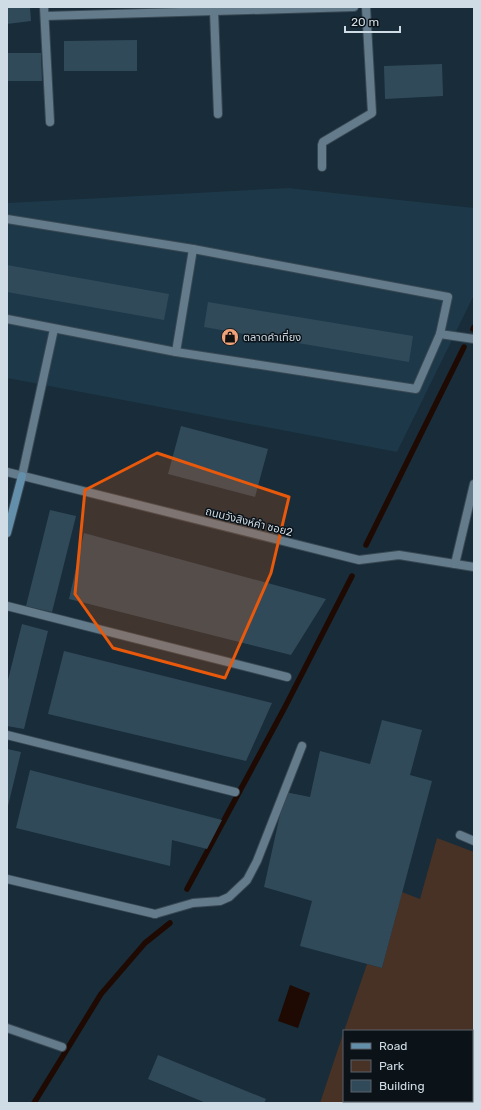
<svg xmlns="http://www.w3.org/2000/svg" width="481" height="1110" font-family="Rubik,'Noto Sans Thai',sans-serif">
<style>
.built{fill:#1d3849}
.green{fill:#483125}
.water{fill:#1e0a02}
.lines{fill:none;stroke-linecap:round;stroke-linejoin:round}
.stream{stroke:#1e0a02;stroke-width:5.5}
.building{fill:#314a5a}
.lane-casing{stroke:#384853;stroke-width:10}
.street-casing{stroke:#384853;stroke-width:10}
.secondary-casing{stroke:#384853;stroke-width:10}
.lane{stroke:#647b8b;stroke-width:8}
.street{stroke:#647b8b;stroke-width:8}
.secondary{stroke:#648fab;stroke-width:8}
.marked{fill:#e8590c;fill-opacity:0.2;stroke:#e8590c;stroke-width:3;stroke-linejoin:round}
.labels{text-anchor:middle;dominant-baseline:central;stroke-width:3;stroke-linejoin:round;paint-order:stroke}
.poi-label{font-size:11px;fill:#d0dce5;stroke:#0b1319;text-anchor:start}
.street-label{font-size:11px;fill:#d0dce5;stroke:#0b1319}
</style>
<rect width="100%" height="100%" fill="#182c39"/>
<path class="built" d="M288,188L474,208V295L397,452L7,378V203Z"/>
<path class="green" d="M437,838L474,852V1103H320L344,1031V1101H472V1031H344L367,964L382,968L402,892L420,899Z"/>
<path class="water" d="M290,985L310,993L298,1028L278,1021Z"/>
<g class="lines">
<g class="stream">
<path d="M473,329L474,327"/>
<path d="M366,545L464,347"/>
<path d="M187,889L285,707L352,576"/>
<path d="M34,1103L101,994L145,943L170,923"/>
</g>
</g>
<g class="building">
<path d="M7,7H30L31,21L7,24Z"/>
<path d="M137,40V71H64V41Z"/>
<path d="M7,53H41L42,81H7Z"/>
<path d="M442,64L443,96L385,99L384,66Z"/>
<path d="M7,265L169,294L164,320L7,292Z"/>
<path d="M208,302L413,336L409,362L204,327Z"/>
<path d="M181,426L268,449L255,497L168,474Z"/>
<path d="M50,510L76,516L52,612L26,606Z"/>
<path d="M84,533L326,599L291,655L69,599Z"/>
<path d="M22,624L48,631L24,729L7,726V684Z"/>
<path d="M64,651L272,703L246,761L48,714Z"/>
<path d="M382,720L422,730L410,775L432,781L382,968L300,946L312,901L264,887L285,792L310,797L320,751L370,764Z"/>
<path d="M7,749L21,752L8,806H7Z"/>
<path d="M30,770L222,820L207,849L172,840L170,866L16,828Z"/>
<path d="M158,1055L266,1099L264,1103H206L148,1079Z"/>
</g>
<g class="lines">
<defs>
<g id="lane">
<path d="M7,219L193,249L448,297L440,334L416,389L176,352L7,319"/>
<path d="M176,352L193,249"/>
<path d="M22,476L54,329"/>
<path d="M460,835L474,841"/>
<path d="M155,914L193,903L220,901L229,897L247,880L257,861L302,746"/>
</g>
<g id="street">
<path d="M44,7L50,122"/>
<path d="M214,11L218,114"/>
<path d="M45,16L354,7"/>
<path d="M322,167V145L323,142L372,113L366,7"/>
<path d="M440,334L474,339"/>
<path d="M7,472L359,560L399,555L474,567"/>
<path d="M455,564L474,484"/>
<path d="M7,606L287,677"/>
<path d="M7,735L235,792"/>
<path d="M7,879L155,914"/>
<path d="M7,1028L62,1047"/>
</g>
<path id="secondary" d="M7,533L22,476"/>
</defs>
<use href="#lane" class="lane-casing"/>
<use href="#street" class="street-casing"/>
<use href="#secondary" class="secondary-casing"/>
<use href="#lane" class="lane"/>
<use href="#street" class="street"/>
<use href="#secondary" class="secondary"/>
</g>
<path class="marked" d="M157,453L289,497L271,573L225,678L113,648L75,594L85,490Z"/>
<defs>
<symbol id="shop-disc" viewBox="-11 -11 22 22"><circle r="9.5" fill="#f0a279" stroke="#0b1319"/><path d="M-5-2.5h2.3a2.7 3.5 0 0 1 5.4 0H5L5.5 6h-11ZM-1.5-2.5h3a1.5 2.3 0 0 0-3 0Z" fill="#111"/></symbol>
</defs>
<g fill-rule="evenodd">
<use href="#shop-disc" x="220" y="327" width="20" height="20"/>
</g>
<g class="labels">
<g class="poi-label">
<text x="243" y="337">ตลาดคำเที่ยง</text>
</g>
<g class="street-label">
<text transform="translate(249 522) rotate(14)">ถนนวังสิงห์คำ ซอย2</text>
</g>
</g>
<rect width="481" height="1110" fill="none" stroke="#d0dce5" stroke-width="16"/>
<rect x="343" y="1030" width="130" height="72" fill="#0b1319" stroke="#5a636b"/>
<rect x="351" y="1043" width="20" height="6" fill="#648fab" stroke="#5a636b"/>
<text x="379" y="1050" font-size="12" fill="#d0dce5">Road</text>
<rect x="351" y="1060" width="20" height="12" fill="#483125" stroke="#5a636b"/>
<text x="379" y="1070" font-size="12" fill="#d0dce5">Park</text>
<rect x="351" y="1080" width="20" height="12" fill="#314a5a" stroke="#5a636b"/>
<text x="379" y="1090" font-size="12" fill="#d0dce5">Building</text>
<path d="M345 26v6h55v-6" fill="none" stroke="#d0dce5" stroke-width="2"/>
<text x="351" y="26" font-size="12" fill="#d0dce5" stroke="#0b1319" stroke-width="3" paint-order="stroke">20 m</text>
</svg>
